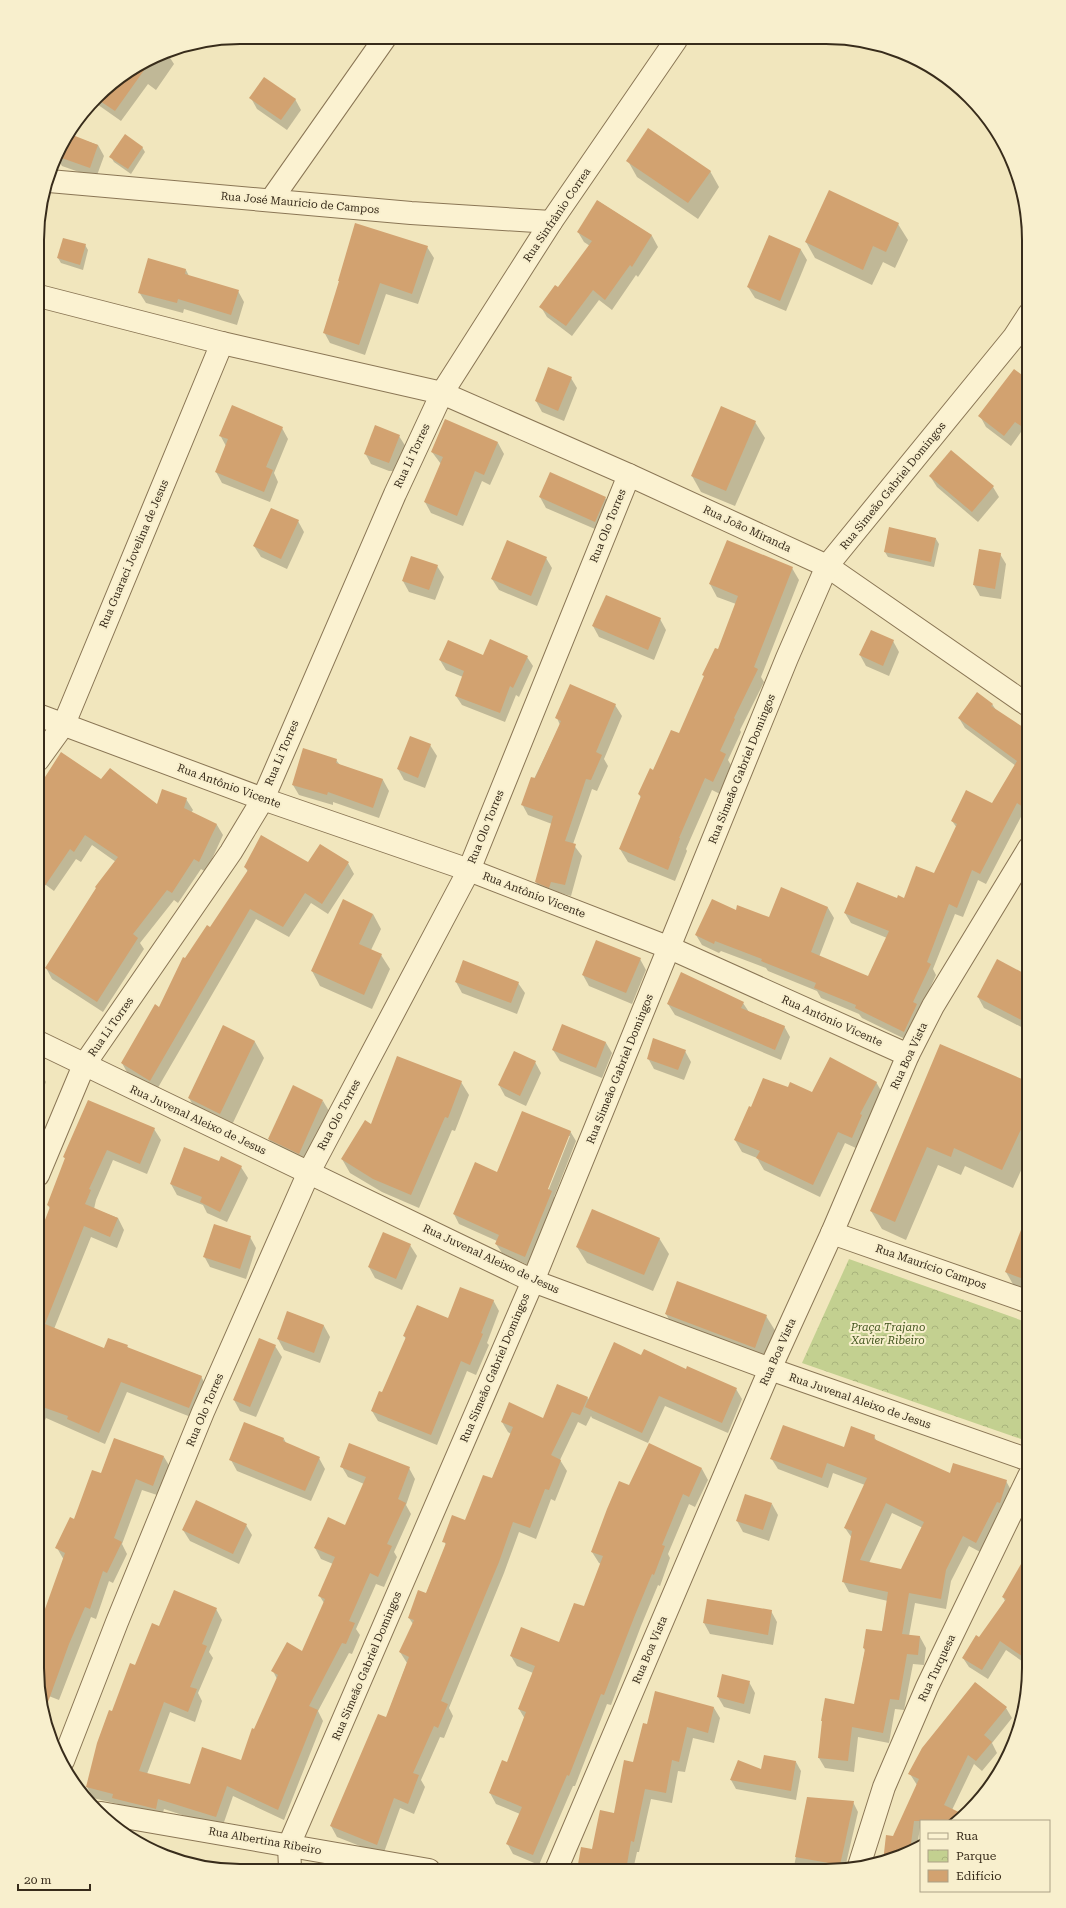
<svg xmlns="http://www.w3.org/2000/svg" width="1066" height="1908" font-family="'Roboto Serif',serif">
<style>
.park{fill:url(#park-crowns)}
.shadow{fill:#0003;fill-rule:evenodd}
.building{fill:#d2a270;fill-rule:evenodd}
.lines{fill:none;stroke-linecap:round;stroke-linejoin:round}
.street-casing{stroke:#8a7655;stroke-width:24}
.street{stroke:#fbf2d1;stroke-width:22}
.labels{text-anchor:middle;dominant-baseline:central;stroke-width:4;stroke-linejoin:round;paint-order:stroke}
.street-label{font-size:11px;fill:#382c1b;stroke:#f8efcd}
.park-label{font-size:11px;font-style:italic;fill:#445720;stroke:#f8efcd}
.rim{fill:none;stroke:#382c1b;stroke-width:2}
</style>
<defs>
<pattern id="park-crowns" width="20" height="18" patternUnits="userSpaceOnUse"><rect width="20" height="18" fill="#c3d090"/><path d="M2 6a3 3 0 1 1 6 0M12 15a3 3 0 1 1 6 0" fill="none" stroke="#a8b37c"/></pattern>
</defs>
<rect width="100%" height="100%" fill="#f1e6bd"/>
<path class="park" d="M849,1259L1029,1323V1437L1027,1441L802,1363Z"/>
<g class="shadow">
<path d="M162,52L167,53L174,64L156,90L148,84L121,121L94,102L106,87Z"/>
<path d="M251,98L295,99L301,110L287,130L257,109Z"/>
<path d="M69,135L98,145L104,156L96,178L62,166L56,156L58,150Z"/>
<path d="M142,147L145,152L131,174L114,162L111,157Z"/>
<path d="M628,161L710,171L719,187L698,219L637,177Z"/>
<path d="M598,201L652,236L658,247L638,277L636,275L612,310L599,300L572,336L547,317L541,307L558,288L590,246L584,242L578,232Z"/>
<path d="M898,224L908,240L895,268L883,262L872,285L815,258L806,242Z"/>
<path d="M770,236L801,250L807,260L786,311L755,298L748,287Z"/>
<path d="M85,245L88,250L83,270L61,263L58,258Z"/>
<path d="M427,247L434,258L418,304L386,294L365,355L330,343L324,332L340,282Z"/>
<path d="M186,270L189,276L238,291L244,302L237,325L184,309L183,313L146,303L139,292Z"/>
<path d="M571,378L577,388L564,421L542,412L536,401Z"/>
<path d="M1029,381V437L1021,432L1011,446L986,427L980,416Z"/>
<path d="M755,422L765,438L735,506L701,492L692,476Z"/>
<path d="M282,428L288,439L274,473L278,482L270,502L222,483L216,472L226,446L220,435Z"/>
<path d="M399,436L406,447L396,471H389L371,464L365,453Z"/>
<path d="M498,443L504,454L490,485L482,481L463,526L431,513L425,502L441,464L432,452Z"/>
<path d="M930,476L993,487L999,497L978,522L937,487Z"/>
<path d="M540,497L605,498L612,508L602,532L546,508Z"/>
<path d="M298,521L304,532L287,569L261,557L254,546Z"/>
<path d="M936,539L939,544L934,567L888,557L885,552Z"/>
<path d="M1000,554L1006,564L1001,599L980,596L974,585Z"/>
<path d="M546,558L552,568L537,606L499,590L492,579Z"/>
<path d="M437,566L444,577L435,600L409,592L403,581Z"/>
<path d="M792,568L799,580L761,677L764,682L740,730L741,732L728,760L732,767L720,794L712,790L686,849L687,851L675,881L628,862L620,849L641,798L639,794L680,734L719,651L736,604L717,597L710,584Z"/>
<path d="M660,619L666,630L654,660L599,637L593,626Z"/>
<path d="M893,641L899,652L889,676L866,666L860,655Z"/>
<path d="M484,656L527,657L533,666L519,697L516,695L505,722L462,705L456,696L463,677L446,670L440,660Z"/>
<path d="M992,704L996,710L1029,736V817L1023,813L986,884L978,880L963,917L955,914L933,969L936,975L920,1010L909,1041L862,1018L859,1014L821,998L817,991L768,971L766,968L721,951L719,953L702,945L696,935L736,911L770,918L782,889L828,908L834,918L819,957L868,978L887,938L851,923L845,913L897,899H904L935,875L957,828L952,821L993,805L1016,766L965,728L959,718Z"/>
<path d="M615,705L622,716L604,759L608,766L597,791L592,789L573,844L582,856L571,896L557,892L555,898L542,893L536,882L552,824L528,815L522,804L560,725L557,718Z"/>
<path d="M430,745L437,756L425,788L404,780L398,769Z"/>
<path d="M336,760L340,765L383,780L389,791L379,818L333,802V805L299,795L293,785Z"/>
<path d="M102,781L157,806L186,799L193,810L191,813L217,825L223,835L206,872L201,869L178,903L174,900L140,943L144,949L103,1012L52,979L46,968L116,862L92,845L81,862L76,859L54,891L38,879V795Z"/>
<path d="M308,863H348L354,874L328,914L311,903L289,937L256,919L156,1091L128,1074L122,1063L159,1008L186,959L211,928L248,872L245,867Z"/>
<path d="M373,914L381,929L371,950L381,955L390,969L372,1009L320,986L312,971Z"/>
<path d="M640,959L646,970L632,1004L589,986L583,975Z"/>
<path d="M1029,977V1031L984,1008L978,997Z"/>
<path d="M456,982L518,983L525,993L517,1014L462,993Z"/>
<path d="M743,1003L749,1012L784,1026L790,1037L781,1060L675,1015L668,1004Z"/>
<path d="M563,1025L606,1043L612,1053L602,1078L560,1061L553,1050Z"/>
<path d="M223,1026L255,1042L264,1058L230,1129L198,1114L189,1098Z"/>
<path d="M941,1045L1029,1083V1153L1013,1188L965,1166L961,1175L938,1165L906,1240L882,1229L871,1211Z"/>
<path d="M685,1051L691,1062L684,1080L654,1069L648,1058Z"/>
<path d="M535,1062L541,1073L526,1106L505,1096L499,1085Z"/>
<path d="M38,1071L41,1073L46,1082L38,1101Z"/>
<path d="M461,1082L469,1095L455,1131L452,1130L419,1208L382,1192L350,1173L342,1159L372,1126Z"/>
<path d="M876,1082L883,1094L858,1149L845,1143L820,1197L764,1170L757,1158L742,1152L735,1140L751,1108L789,1089L812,1093Z"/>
<path d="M323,1101L329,1111L305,1164L275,1150L269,1139Z"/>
<path d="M154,1129L161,1140L147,1174L113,1160L96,1200L94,1209L118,1218L124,1230L117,1248L91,1237L54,1329L105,1349L127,1346L129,1349L201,1376L207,1388L196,1419L127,1392L105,1444L46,1418L37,1439V1242L50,1209L48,1205L66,1160L64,1157Z"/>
<path d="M570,1131L576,1141L554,1197L557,1201L530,1266L502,1253L496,1244L497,1241L459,1224L454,1214L476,1164L498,1173ZM568,1136H570L547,1194L545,1193Z"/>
<path d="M219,1162L241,1167L248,1178L227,1222L207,1213L203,1205L177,1195L171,1184Z"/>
<path d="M1029,1212V1291L1014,1286L1006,1272Z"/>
<path d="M250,1237L256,1248L246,1279L210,1267L204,1256Z"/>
<path d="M659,1238L669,1254L653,1291L587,1263L577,1247Z"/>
<path d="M410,1245L417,1256L402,1290L375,1278L369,1267Z"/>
<path d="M493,1300L499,1311L487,1343L489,1345L476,1375L467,1371L437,1445L378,1421L372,1411L383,1393L406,1339L404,1336L449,1320Z"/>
<path d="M288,1312L324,1326L330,1337L320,1363L284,1350L278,1339Z"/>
<path d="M666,1314L766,1316L776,1332L764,1364L675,1330Z"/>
<path d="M275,1346L282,1357L256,1417L240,1411L234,1400Z"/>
<path d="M642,1356L687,1370L736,1389L742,1399L728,1433L665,1406L648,1443L592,1418L591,1416L586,1426L578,1422L560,1460L567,1471L555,1501L551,1499L536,1539L519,1532L504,1573L449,1708L453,1716L444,1738L440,1737L421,1780L425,1787L414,1814L400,1808L383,1855L337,1837L331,1826L379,1715L386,1719L407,1663L400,1652L413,1624L409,1618L426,1594L446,1545L444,1541L466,1522L492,1479L511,1434L508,1432L502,1422L543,1419L588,1398L589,1400Z"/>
<path d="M874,1436L877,1442L951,1474L1006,1481L1012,1492L982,1553L969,1546L951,1581L946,1609L915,1603L909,1636L920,1637L926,1648L924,1665L913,1664L904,1710L895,1709L889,1743L858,1737L854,1772L825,1768L819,1758L823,1723L822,1721L855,1705L865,1651L864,1648L882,1632L888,1601L849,1592L843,1581L852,1538L845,1528L865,1485L833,1473L828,1488L778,1469L771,1458L844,1448ZM892,1513L923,1528L902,1570L869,1563Z"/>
<path d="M284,1439L286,1443L319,1458L325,1469L311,1501L237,1471L231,1460Z"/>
<path d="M164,1457L170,1467L160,1496L142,1490L122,1544L127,1554L113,1583L109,1581L96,1619L91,1617L59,1700L41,1693L37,1668V1616L45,1611L64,1560L57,1548L102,1474Z"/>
<path d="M342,1467L409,1468L415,1479L406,1505L411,1514L394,1552L397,1557L384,1587L376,1584L356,1629L360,1635L352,1654L349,1653L318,1711L323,1721L284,1820L233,1796L222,1828L164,1809L161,1819L121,1809L118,1804L93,1798L87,1787L113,1713L135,1666L160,1627L216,1609L222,1620L209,1652L213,1658L198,1693L202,1701L195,1722L170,1712L147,1774L190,1785L242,1761L277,1679L273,1671L303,1652L324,1603L319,1595L333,1564L321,1559L315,1548L346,1526L364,1484L348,1477Z"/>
<path d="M702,1469L708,1480L695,1507L689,1504L668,1554L670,1558L660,1586L658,1585L641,1626L611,1705L607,1704L575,1786H573L539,1865L513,1854L507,1843L520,1814L496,1804L490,1793L508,1764L525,1719L519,1709L533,1673L517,1666L511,1656L560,1644L584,1608L601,1564L599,1563L592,1552L630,1487Z"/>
<path d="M772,1504L778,1515L769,1541L743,1532L737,1521Z"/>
<path d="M246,1525L252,1535L239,1564L190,1541L183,1530Z"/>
<path d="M1029,1552V1666L1006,1650L988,1679L969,1667L963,1658L980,1638L1005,1601L1003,1597Z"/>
<path d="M771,1611L777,1622L773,1645L710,1634L704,1623Z"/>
<path d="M749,1682L755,1693L750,1714L724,1707L718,1697Z"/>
<path d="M976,1683L1006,1708L1012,1718L992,1743L997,1753L982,1771L974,1764L952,1810L958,1819L956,1821H921L917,1847L892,1860L884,1861L917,1785L910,1774Z"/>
<path d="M714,1708L720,1718L714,1743L693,1738L685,1772L678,1771L672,1803L651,1799L639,1852H637L633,1870H578L582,1848L593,1850L614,1814L648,1725Z"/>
<path d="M796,1762L801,1771L796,1800L736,1789L731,1780Z"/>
<path d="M808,1799L853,1802L858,1812L845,1868L826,1871H793Z"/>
</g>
<g class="building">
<path d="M152,59L115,111L97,99L106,87Z"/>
<path d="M264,77L296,99L281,120L249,98Z"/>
<path d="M648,128L711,171L688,203L626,161Z"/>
<path d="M70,134L98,145L90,168L56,156L58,150Z"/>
<path d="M125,134L143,147L128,169L109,157Z"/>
<path d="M829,190L899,223L886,252L873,246L863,270L805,242Z"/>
<path d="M597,200L652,235L632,267L630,265L605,300L593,290L566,326L539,307L555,285L558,287L592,241L577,232Z"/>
<path d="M355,223L428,246L412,294L380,283L359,345L323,333L339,281H338Z"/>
<path d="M769,235L801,249L780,301L747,287Z"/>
<path d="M63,238L86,244L80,265L57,258Z"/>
<path d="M148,258L186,269L185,274L239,290L231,315L178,299L177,303L138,293Z"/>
<path d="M548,367L572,377L558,411L535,401Z"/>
<path d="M1014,369L1029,380V431L1015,422L1004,436L978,416Z"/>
<path d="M232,405L283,427L266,467L273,470L264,492L215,472L228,439L219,436Z"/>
<path d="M721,406L756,421L726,491L691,476Z"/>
<path d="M445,419L498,442L484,475L475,471L457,516L424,502L443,457L431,452Z"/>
<path d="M375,425L400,435L389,463L364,454Z"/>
<path d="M951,450L994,486L972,512L929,476Z"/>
<path d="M550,472L606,497L595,522L539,497Z"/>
<path d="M271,508L299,520L281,559L253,546Z"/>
<path d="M889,527L936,538L931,562L884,552Z"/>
<path d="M507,540L547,557L531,596L491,579Z"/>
<path d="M727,540L793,567L754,667L758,669L734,718L735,719L720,751L726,754L713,782L705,778L679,838H680L668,870L619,849L641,796L638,794L650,768L653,770L671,730L679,733L704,676L702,675L715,648L718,649L738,596L709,584Z"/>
<path d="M979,549L1001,553L995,589L973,585Z"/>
<path d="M411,556L438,565L429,590L402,581Z"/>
<path d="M606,595L661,618L648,650L592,626Z"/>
<path d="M871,630L894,640L883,666L859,655Z"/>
<path d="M490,639L528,656L513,688L510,686L500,713L455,696L464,671L439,660L448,640L483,655Z"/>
<path d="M570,684L616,704L596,752L602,755L591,780L586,779L565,841L576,844L565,885L551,882L549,888L535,882L553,816L521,805L531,777L535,778L561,721L555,718Z"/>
<path d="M977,692L993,704L991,706L1029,731V811L1017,803L980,874L972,870L957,908L949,904L927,962L931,964L913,1002L917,1004L904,1032L855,1008L856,1005L814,988L816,983L761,961L762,959L715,941L714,944L695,935L712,899L736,910L737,905L769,917L781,887L828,907L811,952L868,976L889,931L844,913L857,882L897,898L898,895L904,898L916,866L934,873L957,824L951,821L966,790L992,803L1017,761L958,718Z"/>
<path d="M410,736L431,744L418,778L397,769Z"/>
<path d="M303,748L337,759L336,763L383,779L373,808L328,792L327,795L292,785Z"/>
<path d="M61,752L101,779L110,768L157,804L162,789L187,798L184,808L217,824L199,862L194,859L172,893L167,890L133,934L138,938L97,1002L45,968L96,888L95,887L118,857L85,835L74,852L70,849L38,896V788Z"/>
<path d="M261,835L308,862L320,844L349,862L322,904L305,893L283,927L250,909L150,1081L121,1063L155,1004L159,1007L183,957L185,958L207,925L210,927L248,870L244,867Z"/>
<path d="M343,899L373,914L359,944L382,954L364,995L311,971Z"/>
<path d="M596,940L641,958L626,993L582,975Z"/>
<path d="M997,959L1029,976V1024L977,997Z"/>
<path d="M463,960L519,982L511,1003L455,982Z"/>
<path d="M681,972L744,1002L741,1008L785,1026L775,1050L667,1004Z"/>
<path d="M562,1024L606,1042L596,1068L552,1050Z"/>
<path d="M223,1025L255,1041L220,1114L188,1098Z"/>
<path d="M653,1038L686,1050L678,1070L647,1059Z"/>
<path d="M940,1044L1029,1082V1125L1024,1123L1002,1170L954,1148L951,1157L927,1147L895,1222L870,1211Z"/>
<path d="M514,1051L536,1061L520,1096L498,1085Z"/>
<path d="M397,1056L462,1081L448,1118L445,1117L411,1195L373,1179L341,1159L365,1120L371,1124Z"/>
<path d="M830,1057L877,1082L860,1114L862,1115L852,1138L838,1132L813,1185L756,1158L760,1151L734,1140L749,1106L751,1107L763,1078L788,1087L790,1082L812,1092Z"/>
<path d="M293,1085L323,1100L299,1154L268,1139Z"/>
<path d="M88,1100L155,1128L140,1164L107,1150L89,1189L91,1190L85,1204L118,1218L110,1237L84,1226L45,1324L104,1348L108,1338L128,1345L127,1347L202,1376L189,1408L121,1382L99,1433L67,1419L68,1416L37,1405L38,1238L50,1207L47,1205L65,1158L63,1157Z"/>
<path d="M522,1111L571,1131L548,1189L552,1191L525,1257L495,1244L499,1235L453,1214L475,1162L497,1172Z"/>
<path d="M184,1147L219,1161L221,1156L242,1166L220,1212L200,1202L202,1197L170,1184Z"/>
<path d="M592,1209L660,1238L644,1275L576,1247Z"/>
<path d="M1027,1214H1029V1281L1005,1272Z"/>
<path d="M214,1224L251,1236L240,1269L203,1257Z"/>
<path d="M383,1232L411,1244L396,1279L368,1267Z"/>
<path d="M677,1281L767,1315L755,1348L665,1314Z"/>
<path d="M460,1287L494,1300L481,1333L483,1334L470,1365L461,1361L431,1435L371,1411L379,1391L382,1392L406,1337L403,1336L417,1305L448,1318Z"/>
<path d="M287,1311L324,1325L314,1353L277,1339Z"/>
<path d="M259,1338L276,1345L250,1407L233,1400Z"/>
<path d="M614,1342L641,1355L644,1349L686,1369L687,1366L737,1388L722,1423L659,1396L642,1433L585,1407Z"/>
<path d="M557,1384L588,1397L580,1415L572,1412L551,1455L561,1460L549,1490L545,1489L530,1528L513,1522L499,1562L441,1701L448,1704L438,1728L434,1726L413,1773L419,1775L408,1804L394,1798L377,1845L330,1826L378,1714L386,1717L409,1657L399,1652L414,1620L408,1618L418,1590L426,1593L446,1543L442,1542L452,1515L465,1520L483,1475L492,1478L513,1427L501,1422L509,1402L543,1418Z"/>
<path d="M244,1422L284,1438L283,1441L320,1457L305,1491L229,1460Z"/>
<path d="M783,1425L844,1447L851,1426L875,1435L874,1439L950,1473L953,1463L1007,1480L1000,1503L997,1502L976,1543L963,1536L946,1570L941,1599L909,1593L902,1634L920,1636L918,1655L907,1654L899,1700L890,1699L883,1733L852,1727L848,1761L818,1758L822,1721H821L825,1698L854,1704L865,1649L863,1648L866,1629L882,1631L888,1592L842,1582L852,1531L844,1528L867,1478L827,1463L822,1478L770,1459ZM886,1503L924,1522L901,1569L860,1560Z"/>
<path d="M114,1438L164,1456L153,1486L136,1479L114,1538L122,1542L107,1573L103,1571L90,1609L85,1607L69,1644L44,1713L37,1668V1606L45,1609L65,1553L55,1548L70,1517L74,1519L92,1470L101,1473Z"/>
<path d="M349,1443L410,1467L398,1499L406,1503L387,1544L392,1546L378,1577L370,1573L349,1621L355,1623L346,1644L342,1643L309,1706L318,1710L278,1810L227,1786L216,1817L158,1799L156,1809L112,1798L113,1794L86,1787L97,1743L109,1710L112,1711L130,1663L135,1665L152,1623L159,1626L174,1590L217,1608L202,1644L207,1646L190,1687L197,1689L188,1712L164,1702L139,1771L190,1784L202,1747L241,1760L252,1728L254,1729L278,1675L271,1671L287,1642L302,1651L325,1599L318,1596L335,1557L314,1548L328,1517L345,1525L366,1477L340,1467Z"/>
<path d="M649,1443L702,1468L689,1497L683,1494L662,1545L665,1546L654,1575L652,1574L635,1615L604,1695L601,1694L569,1776L567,1775L533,1855L506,1844L522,1807L489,1793L502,1760L507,1762L526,1712L518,1709L535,1666L510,1656L521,1627L559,1642L574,1603L584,1606L603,1556L591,1552L607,1509L619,1481L629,1485Z"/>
<path d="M745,1494L772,1503L763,1530L736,1521Z"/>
<path d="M196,1500L247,1524L233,1554L182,1530Z"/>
<path d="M1029,1550V1661L1000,1641L982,1670L962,1658L976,1635L979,1637L1006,1599L1002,1597Z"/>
<path d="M707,1599L772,1610L768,1635L703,1623Z"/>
<path d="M722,1674L750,1681L744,1704L717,1697Z"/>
<path d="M975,1682L1007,1707L984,1735L992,1742L976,1761L968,1755L944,1805L963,1814L956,1821H914L910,1851L892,1860L883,1862L886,1835L893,1836L919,1779L908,1774L922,1748Z"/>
<path d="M655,1691L714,1707L708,1733L687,1727L679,1762L672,1760L666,1793L645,1789L634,1842L631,1841L626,1870H577L581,1847L592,1849L600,1810L614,1813L624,1760L633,1762L643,1723L647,1724Z"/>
<path d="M764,1755L796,1761L791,1791L730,1780L738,1760L761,1769Z"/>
<path d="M807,1797L854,1801L840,1865L795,1857Z"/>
</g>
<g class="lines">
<defs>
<g id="street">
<path d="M49,181L411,213L551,222"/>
<path d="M271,200L385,38"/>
<path d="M39,296L222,343L442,393L629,475L827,566L1029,706"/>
<path d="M38,715L263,799L469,870L670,948L908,1055"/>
<path d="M38,760L64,724L222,343"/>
<path d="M38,1042L533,1281L770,1369L1029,1460"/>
<path d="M38,1175L84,1065L231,852L263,799L395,494L442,393L551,222L676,40"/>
<path d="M832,1233L1029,1302"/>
<path d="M63,1761L117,1622L203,1412L309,1172L469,870L629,475"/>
<path d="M101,1813L429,1870"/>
<path d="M859,1866L884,1787L927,1687L1029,1476"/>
<path d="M290,1869L289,1845L533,1281L787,658L827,566L1014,337L1029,314"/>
<path d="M556,1870L770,1369L832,1233L908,1055L933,1006L1029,848"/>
</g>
</defs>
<use href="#street" class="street-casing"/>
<use href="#street" class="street"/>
</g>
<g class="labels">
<g class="street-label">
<text transform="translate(300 203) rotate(5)">Rua José Mauricio de Campos</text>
<text transform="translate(557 215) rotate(-56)">Rua Sinfrânio Correa</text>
<text transform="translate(412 456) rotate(-65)">Rua Li Torres</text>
<text transform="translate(893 486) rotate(-51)">Rua Simeão Gabriel Domingos</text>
<text transform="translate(608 526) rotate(-68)">Rua Olo Torres</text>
<text transform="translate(747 529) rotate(25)">Rua João Miranda</text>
<text transform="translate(134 554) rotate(-67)">Rua Guaraci Jovelina de Jesus</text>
<text transform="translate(282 753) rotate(-67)">Rua Li Torres</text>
<text transform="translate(742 769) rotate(-68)">Rua Simeão Gabriel Domingos</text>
<text transform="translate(229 786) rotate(20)">Rua Antônio Vicente</text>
<text transform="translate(486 827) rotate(-68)">Rua Olo Torres</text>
<text transform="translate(534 895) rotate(21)">Rua Antônio Vicente</text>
<text transform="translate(832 1021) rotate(24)">Rua Antônio Vicente</text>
<text transform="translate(111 1027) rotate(-55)">Rua Li Torres</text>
<text transform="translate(909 1056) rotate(-65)">Rua Boa Vista</text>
<text transform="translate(620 1069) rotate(-68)">Rua Simeão Gabriel Domingos</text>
<text transform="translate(339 1115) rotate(-62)">Rua Olo Torres</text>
<text transform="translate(198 1120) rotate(25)">Rua Juvenal Aleixo de Jesus</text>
<text transform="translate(491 1259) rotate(25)">Rua Juvenal Aleixo de Jesus</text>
<text transform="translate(931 1267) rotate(19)">Rua Maurício Campos</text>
<text transform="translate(778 1352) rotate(-66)">Rua Boa Vista</text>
<text transform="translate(495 1368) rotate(-67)">Rua Simeão Gabriel Domingos</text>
<text transform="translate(860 1401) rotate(19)">Rua Juvenal Aleixo de Jesus</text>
<text transform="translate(205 1410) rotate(-67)">Rua Olo Torres</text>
<text transform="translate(650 1650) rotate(-67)">Rua Boa Vista</text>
<text transform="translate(367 1666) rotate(-67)">Rua Simeão Gabriel Domingos</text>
<text transform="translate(937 1668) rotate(-65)">Rua Turquesa</text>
<text transform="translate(265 1841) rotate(10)">Rua Albertina Ribeiro</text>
</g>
<g class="park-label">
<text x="888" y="1327">Praça Trajano<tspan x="888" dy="13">Xavier Ribeiro</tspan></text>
</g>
</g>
<path d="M0 0H1066V1908H0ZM240 44H826A196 196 0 0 1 1022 240V1668A196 196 0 0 1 826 1864H240A196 196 0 0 1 44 1668V240A196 196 0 0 1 240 44Z" fill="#f8efcd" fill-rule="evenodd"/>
<path class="rim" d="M240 44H826A196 196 0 0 1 1022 240V1668A196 196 0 0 1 826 1864H240A196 196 0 0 1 44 1668V240A196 196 0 0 1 240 44Z"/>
<rect x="920" y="1820" width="130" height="72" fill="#f8efcd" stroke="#aba186"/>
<rect x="928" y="1833" width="20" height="6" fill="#fbf2d1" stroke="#aba186"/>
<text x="956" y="1840" font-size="12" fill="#382c1b">Rua</text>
<rect x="928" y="1850" width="20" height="12" fill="url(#park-crowns)" stroke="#aba186"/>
<text x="956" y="1860" font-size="12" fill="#382c1b">Parque</text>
<rect x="928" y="1870" width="20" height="12" fill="#d2a270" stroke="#aba186"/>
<text x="956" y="1880" font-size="12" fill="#382c1b">Edifício</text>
<path d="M18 1884v6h72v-6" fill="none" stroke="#382c1b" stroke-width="2"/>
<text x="24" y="1884" font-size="12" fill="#382c1b" stroke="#f8efcd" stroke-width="3" paint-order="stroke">20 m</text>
</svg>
